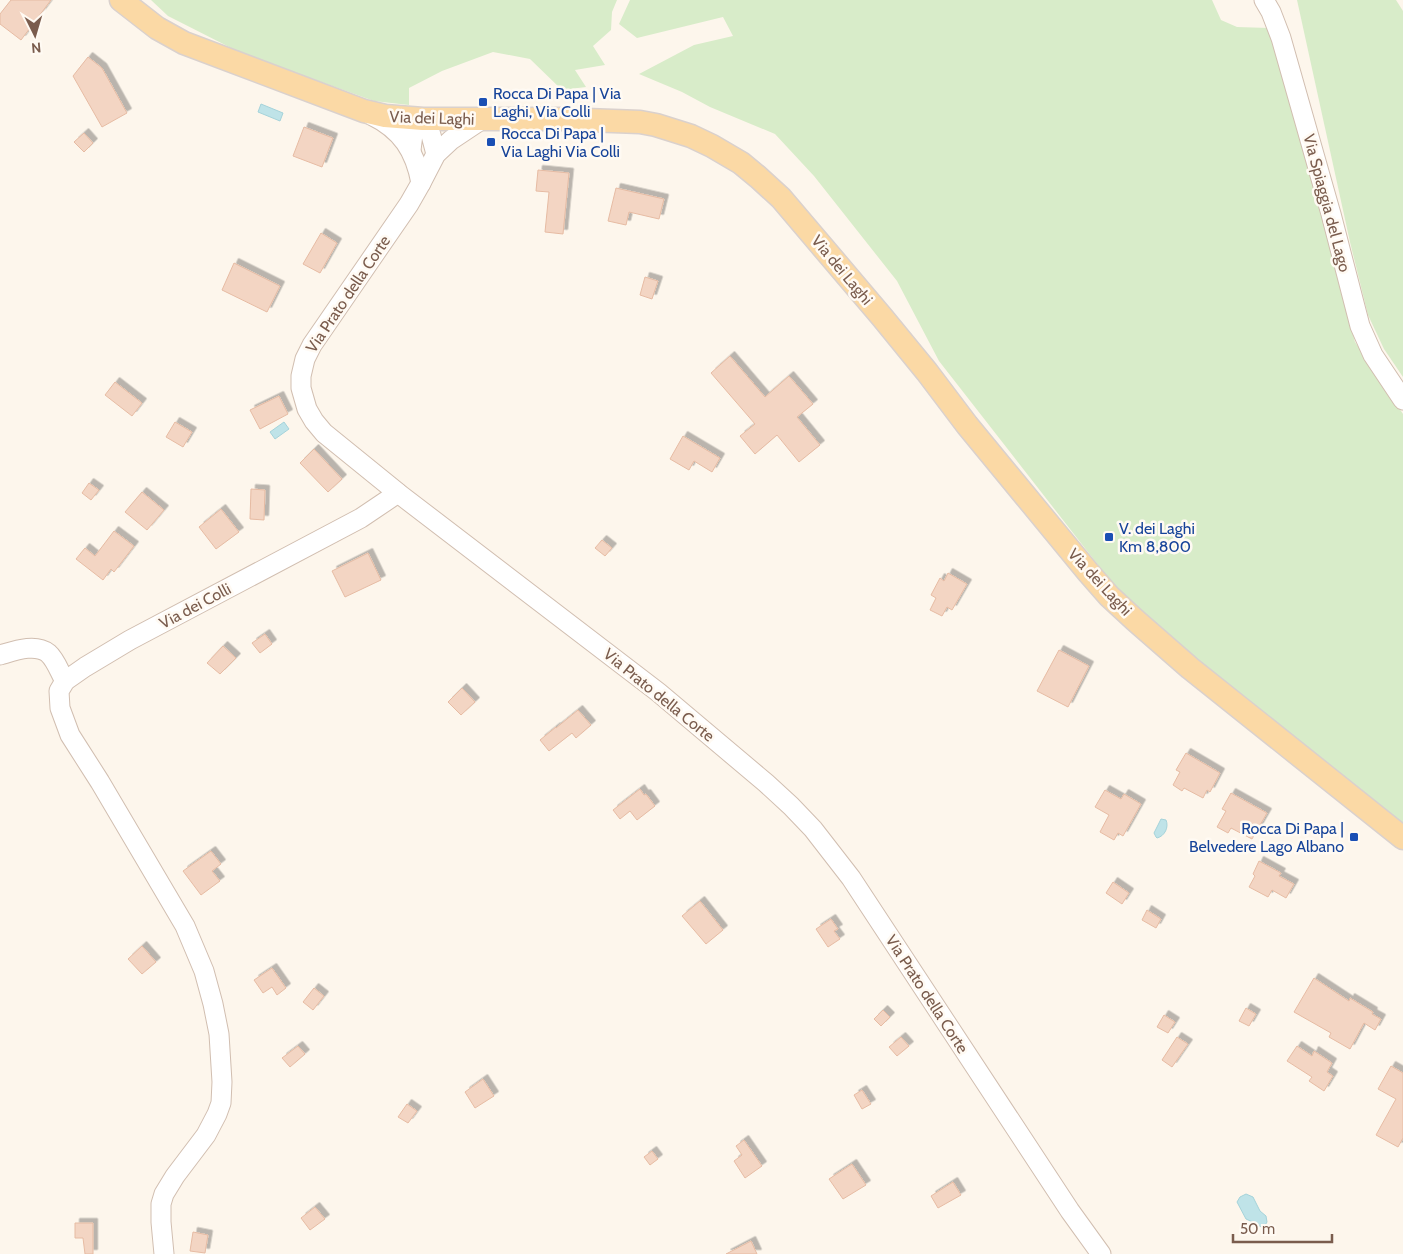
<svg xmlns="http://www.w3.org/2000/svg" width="1403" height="1254" font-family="Cabin,sans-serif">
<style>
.green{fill:#d8ecc9}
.water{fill:#bfe3e8;stroke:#a5d3da}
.building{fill:#f3d5c3;stroke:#e6bba3;filter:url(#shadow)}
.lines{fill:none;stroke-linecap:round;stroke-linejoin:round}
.minor-casing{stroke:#d1beb0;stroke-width:21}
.major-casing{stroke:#dad1cd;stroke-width:25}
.minor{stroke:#fff;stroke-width:19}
.major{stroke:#fbd9a5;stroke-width:22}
.transit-dot{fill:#1a4fb4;stroke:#fffaf3;stroke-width:2}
.labels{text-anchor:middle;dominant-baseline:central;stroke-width:5;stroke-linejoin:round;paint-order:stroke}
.transit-label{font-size:16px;fill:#164399;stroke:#fffaf3;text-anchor:start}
.street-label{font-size:16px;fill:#7a5c4d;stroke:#fffaf3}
</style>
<defs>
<filter id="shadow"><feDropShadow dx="4.5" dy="-4.5" stdDeviation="0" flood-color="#0004"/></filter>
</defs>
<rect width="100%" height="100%" fill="#fdf6ec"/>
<g class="green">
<path d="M151,0H617L612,12L611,30L593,46L605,65L575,70L586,87L562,90L530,59L493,52L442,71L409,88V105L374,101L241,53L168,16Z"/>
<path d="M630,0H1212L1221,20L1237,27L1269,28L1326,228L1355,342L1403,414V828L1300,747L1123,597L939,361L897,281L814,176L775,134L710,107L682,92L639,74L694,45L733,36L723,17L637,38L619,24Z"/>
<path d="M1297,0H1396L1403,11V377L1384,349L1368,315L1350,242Z"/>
</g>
<g class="water">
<path d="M261,104L283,113L280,121L258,112Z"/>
<path d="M284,422L289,429L275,439L270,432Z"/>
<path d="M1161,819L1166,820C1169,827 1165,836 1157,838L1156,837L1154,833Z"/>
<path d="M1246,1194L1253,1197L1260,1211L1266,1216L1267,1222L1264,1227H1261L1255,1223L1246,1219L1237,1202L1240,1197Z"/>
</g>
<g class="building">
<path d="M11,0H51L21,40L0,24V14Z"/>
<path d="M88,57L102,68L127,113L102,127L73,76Z"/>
<path d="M304,127L333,138L322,167L293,156Z"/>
<path d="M84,133L93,143L84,152L74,142Z"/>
<path d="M538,170L569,173L563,234L545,232L549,192L536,191Z"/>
<path d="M616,188L664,199L659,219L629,212L626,225L608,221Z"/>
<path d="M321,233L337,243L320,273L303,264Z"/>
<path d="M234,263L280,286L267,312L222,290Z"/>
<path d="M645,277L658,281L652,299L640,295Z"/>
<path d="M730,356L765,397L789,376L813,404L797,417L820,445L799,462L777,435L755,454L740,436L755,424L711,373Z"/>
<path d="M115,382L142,403L132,416L105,395Z"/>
<path d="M279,396L288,414L260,429L250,410Z"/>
<path d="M175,422L192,432L183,447L166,437Z"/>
<path d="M683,436L720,458L712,472L694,461L689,470L670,459Z"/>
<path d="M314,449L342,479L328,492L300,463Z"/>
<path d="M89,483L99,490L91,500L82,493Z"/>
<path d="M251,489L265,490L264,520L250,519Z"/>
<path d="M142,492L164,510L147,530L125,512Z"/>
<path d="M221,509L239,532L216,549L199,527Z"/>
<path d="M114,531L134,546L114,572L111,569L103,580L76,559L85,548L95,556Z"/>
<path d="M602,540L612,548L605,556L595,548Z"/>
<path d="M368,553L381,580L345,597L332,571Z"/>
<path d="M948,573L967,584L952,610L947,607L942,616L930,610L936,598L931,595L940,578L944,581Z"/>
<path d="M265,634L272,644L260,653L252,643Z"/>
<path d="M223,646L236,658L220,674L207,663Z"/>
<path d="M1059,650L1089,666L1068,707L1037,691Z"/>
<path d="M462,688L475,702L461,715L448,702Z"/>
<path d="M578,710L591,725L576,738L572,733L549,751L540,740L556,727V728Z"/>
<path d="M1186,753L1220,773L1210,792L1207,790L1203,798L1184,788L1182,791L1173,785L1180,772L1176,770Z"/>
<path d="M640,789L644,795L646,794L655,806L637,820L630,811L620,819L613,810Z"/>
<path d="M1105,790L1121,799L1124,794L1141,804L1123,836L1118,833L1114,840L1100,832L1109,815L1095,807Z"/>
<path d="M1231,793L1267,813L1252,839L1231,828L1228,833L1217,827L1226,811L1222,809Z"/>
<path d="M211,851L221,864L212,871L220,881L201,895L183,871Z"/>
<path d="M1259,861L1281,873L1279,876L1294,884L1286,898L1272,890L1268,897L1249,887L1255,876L1253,874Z"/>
<path d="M1113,882L1129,893L1122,904L1106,893Z"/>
<path d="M700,901L723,930L706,944L682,916Z"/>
<path d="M1147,910L1161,919L1156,928L1142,920Z"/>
<path d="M831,919L838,929L834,931L840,939L828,947L816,929Z"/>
<path d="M142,946L156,962L142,974L128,959Z"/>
<path d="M272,968L286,988L277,995L272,987L263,993L254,980Z"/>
<path d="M1314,978L1349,1001L1350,998L1373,1012L1372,1014L1381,1019L1375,1030L1364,1023L1350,1049L1329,1037L1331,1033L1294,1012Z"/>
<path d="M314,988L324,996L313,1010L303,1002Z"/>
<path d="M1246,1008L1256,1014L1249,1026L1239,1021Z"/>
<path d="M883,1010L890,1017L881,1026L874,1019Z"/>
<path d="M1164,1015L1175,1022L1168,1033L1157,1027Z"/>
<path d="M901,1037L909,1046L897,1056L889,1047Z"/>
<path d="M1177,1037L1188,1044L1172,1067L1162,1060Z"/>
<path d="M298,1046L305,1054L290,1067L282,1058Z"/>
<path d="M1297,1046L1312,1056L1314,1051L1332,1063L1327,1072L1333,1076L1324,1091L1309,1081L1312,1077L1287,1061Z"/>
<path d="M1391,1066L1403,1073V1138L1398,1147L1376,1135L1396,1099L1378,1089Z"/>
<path d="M483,1079L494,1096L475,1108L465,1092Z"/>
<path d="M862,1090L871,1104L862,1109L854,1095Z"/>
<path d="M407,1104L417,1111L408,1123L398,1117Z"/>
<path d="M744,1140L762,1166L745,1178L734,1161L742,1155L736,1146Z"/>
<path d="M652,1151L658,1159L650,1165L644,1157Z"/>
<path d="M852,1164L866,1185L843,1199L829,1179Z"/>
<path d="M953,1182L961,1195L938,1208L931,1196Z"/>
<path d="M315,1207L325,1219L310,1230L301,1218Z"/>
<path d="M75,1223H93V1254H85L83,1238H75Z"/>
<path d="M193,1232L208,1235L205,1253L190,1251Z"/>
<path d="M751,1241L757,1254H726Z"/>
</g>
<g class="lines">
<defs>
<g id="minor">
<path d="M1264,0L1271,12L1281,38L1331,214L1360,326L1373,355L1403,400"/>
<path d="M371,115C402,130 415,151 421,183"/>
<path d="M481,120L451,140L436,154L421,183L409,204L312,345L305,359L301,376V388L307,409L314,421L324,433L398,493L658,692L766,783L791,806L813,829L851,878L1070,1211L1101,1254"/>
<path d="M411,150L413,134L423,119L431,135L436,154"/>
<path d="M0,655C14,651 35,643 48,653C56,660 60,673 65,681"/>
<path d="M164,1254L161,1222V1204L164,1194L175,1176L206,1135L217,1114L221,1103L222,1082L219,1034L213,1004L204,971L185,926L100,782L70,735L60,708L59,691L65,681L85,667L130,640L361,518L398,493"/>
</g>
<path id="major" d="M121,0L157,28L184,43L364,111L385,116L423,119H559L640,122L656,125L691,136L712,146L741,163L758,177L781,198L882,317L927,372L967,425L1088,572L1109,596L1135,620L1190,668L1403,838"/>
</defs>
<use href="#minor" class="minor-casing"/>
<use href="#major" class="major-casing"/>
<use href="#minor" class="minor"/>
<use href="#major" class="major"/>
</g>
<g class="transit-dot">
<rect x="478" y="97" width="10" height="10" rx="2.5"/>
<rect x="486" y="137" width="10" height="10" rx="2.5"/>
<rect x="1104" y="532" width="10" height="10" rx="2.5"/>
<rect x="1349" y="832" width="10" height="10" rx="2.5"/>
</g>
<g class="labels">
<g class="transit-label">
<text x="493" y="93">Rocca Di Papa | Via<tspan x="493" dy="18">Laghi, Via Colli</tspan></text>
<text x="501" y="133">Rocca Di Papa |<tspan x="501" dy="18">Via Laghi Via Colli</tspan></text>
<text x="1119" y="528">V. dei Laghi<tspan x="1119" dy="18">Km 8,800</tspan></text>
<text x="1344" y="828" text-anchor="end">Rocca Di Papa |<tspan x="1344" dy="18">Belvedere Lago Albano</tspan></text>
</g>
<g class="street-label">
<text transform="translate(432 118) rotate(2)">Via dei Laghi</text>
<text transform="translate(1327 203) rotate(75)">Via Spiaggia del Lago</text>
<text transform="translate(842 270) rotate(50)">Via dei Laghi</text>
<text transform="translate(348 294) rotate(-56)">Via Prato della Corte</text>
<text transform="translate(1100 582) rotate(47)">Via dei Laghi</text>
<text transform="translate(195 606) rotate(-28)">Via dei Colli</text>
<text transform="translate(659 695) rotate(39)">Via Prato della Corte</text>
<text transform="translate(927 994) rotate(57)">Via Prato della Corte</text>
</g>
</g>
<g transform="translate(35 35) rotate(175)" stroke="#fffaf3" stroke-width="4" paint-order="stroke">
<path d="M0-4L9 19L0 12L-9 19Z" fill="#7a5c4d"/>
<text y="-8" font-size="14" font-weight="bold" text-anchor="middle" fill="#7a5c4d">N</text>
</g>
<path d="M1233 1234v8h99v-8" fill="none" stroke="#7a5c4d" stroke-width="2.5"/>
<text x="1240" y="1234" font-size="15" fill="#7a5c4d" stroke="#fffaf3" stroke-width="4" paint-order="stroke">50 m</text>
</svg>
